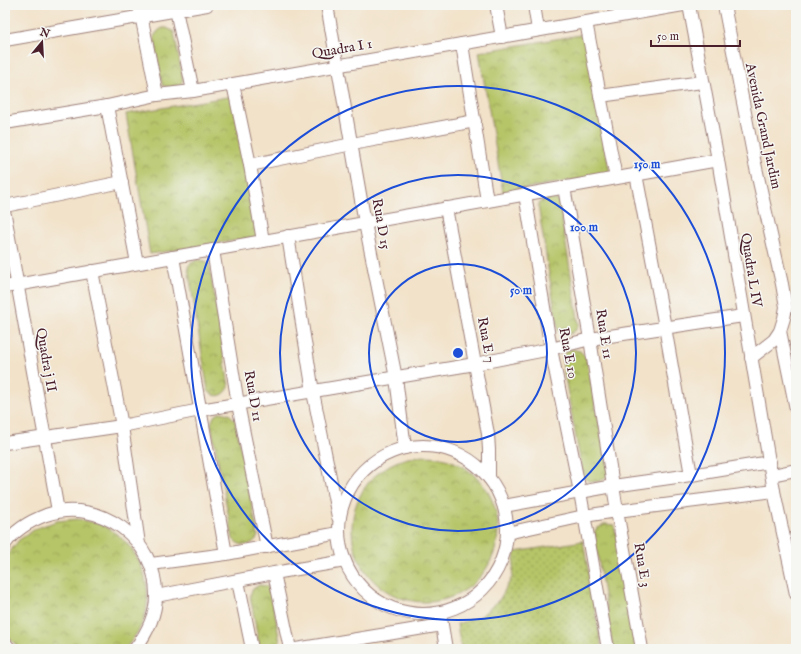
<svg xmlns="http://www.w3.org/2000/svg" width="801" height="654" font-family="'IM FELL English',serif">
<style>
.grass{fill:url(#grass-dots);stroke:#807249}
.park{fill:url(#park-crowns);stroke:#807249}
.lines{fill:none;stroke-linecap:round;stroke-linejoin:round}
.street-casing{stroke:#9e807a;stroke-width:14}
.street{stroke:#fff;stroke-width:12}
.ring{fill:none;stroke:#1d4ed8;stroke-width:2}
.labels{text-anchor:middle;dominant-baseline:central;stroke-width:3;stroke-linejoin:round;paint-order:stroke}
.street-label{font-size:14px;fill:#4a1f2b;stroke:#f6f6f2}
.centre{fill:#1d4ed8;stroke:#f6f6f2;stroke-width:2}
.ring-label{font-size:12px;text-anchor:middle;font-weight:bold;fill:#1d4ed8;stroke:#f6f6f2;stroke-width:3;stroke-linejoin:round;paint-order:stroke}
</style>
<defs>
<pattern id="grass-dots" width="8" height="8" patternUnits="userSpaceOnUse"><rect width="8" height="8" fill="#b6c567"/><path d="M2 2h.1M6 6h.1" fill="none" stroke="#969f55" stroke-width="1.8" stroke-linecap="round"/></pattern>
<pattern id="park-crowns" width="20" height="18" patternUnits="userSpaceOnUse"><rect width="20" height="18" fill="#b6c567"/><path d="M2 6a3 3 0 1 1 6 0M12 15a3 3 0 1 1 6 0" fill="none" stroke="#969f55"/></pattern>
</defs>
<rect width="100%" height="100%" fill="#f6f6f2"/>
<filter id="ink" filterUnits="userSpaceOnUse"><feTurbulence type="fractalNoise" baseFrequency=".025" numOctaves="2"/><feDisplacementMap in="SourceGraphic" scale="8" xChannelSelector="R" yChannelSelector="G"/><feConvolveMatrix kernelMatrix="1 2 1 2 8 2 1 2 1" color-interpolation-filters="sRGB"/></filter>
<filter id="wash" filterUnits="userSpaceOnUse"><feTurbulence type="fractalNoise" baseFrequency=".012" numOctaves="4" result="noise"/><feDisplacementMap in="SourceGraphic" scale="16" xChannelSelector="R" yChannelSelector="G"/><feGaussianBlur stdDeviation="0.9" result="paint"/><feColorMatrix in="noise" values="0 0 0 0 0 0 0 0 0 0 0 0 0 0 0 0 0 1.4 0 .05"/><feComposite in="paint" operator="in"/></filter>
<g filter="url(#wash)">
<rect width="100%" height="100%" fill="#f2e2c9"/>
<path class="grass" d="M583,541L602,649H461L457,624L481,616L500,599L512,577L515,552Z"/>
<g class="park">
<path d="M163,28H167L174,32L183,80C179,89 169,90 162,84L154,36L159,30Z"/>
<path d="M586,34L610,174L503,192L479,52Z"/>
<path d="M233,96L257,237L150,254L126,114Z"/>
<path d="M547,198H551L559,201L579,325C574,335 566,337 558,330L538,205L540,202Z"/>
<path d="M197,260L205,261L209,263L229,387C225,396 216,399 208,391L188,267L190,264Z"/>
<path d="M572,349L580,351L586,357L609,473C602,483 592,485 583,476L562,361L565,353Z"/>
<path d="M221,412L229,414L235,420L258,536C252,547 241,548 233,539L211,424L214,416Z"/>
<circle cx="425" cy="529" r="73"/>
<path d="M78,519C85,521 93,522 99,524C134,538 153,576 146,612C143,626 134,638 125,649H20L10,639L5,629L6,557L19,540L37,528L57,521Z"/>
<path d="M605,524L614,525L639,649H613L594,533L596,529Z"/>
<path d="M259,585L266,586L271,591L281,649H260L250,595L253,589Z"/>
</g>
</g>
<g filter="url(#ink)">
<g class="lines">
<defs>
<g id="street">
<path d="M139,5L157,95"/>
<path d="M175,5L193,91"/>
<path d="M327,5L365,223L396,378L405,448"/>
<path d="M496,5L502,37"/>
<path d="M534,5L538,30"/>
<path d="M689,5L718,160L774,491L796,594"/>
<path d="M724,5L754,159L782,284L786,307L784,318L780,331L774,340L751,358"/>
<path d="M586,22L616,178"/>
<path d="M5,40L207,5"/>
<path d="M462,44L487,201"/>
<path d="M233,84L250,165L263,241"/>
<path d="M600,96L702,82"/>
<path d="M107,106L137,263"/>
<path d="M5,123L107,106L157,95L193,91L683,5"/>
<path d="M250,165L352,144L475,121"/>
<path d="M636,174L665,327L691,475"/>
<path d="M564,187L590,339L617,511L642,649"/>
<path d="M525,194L551,349L580,492L608,649"/>
<path d="M5,206L122,182"/>
<path d="M446,208L488,434L489,450V478"/>
<path d="M5,215L58,511"/>
<path d="M288,236L313,392L338,517"/>
<path d="M213,250L238,404L267,547"/>
<path d="M173,257L226,554"/>
<path d="M92,271L122,426L139,544"/>
<path d="M5,287L718,160"/>
<path d="M780,331L796,409"/>
<path d="M5,443L122,426L200,410L475,364L551,349L590,339L743,316"/>
<circle cx="423" cy="530" r="84"/>
<path d="M772,475L796,470"/>
<path d="M504,506L613,486L691,475L770,462"/>
<path d="M507,533L584,516L617,511L774,491"/>
<path d="M5,544C15,530 30,521 46,515C100,497 157,539 156,596C156,616 147,633 135,649"/>
<path d="M151,564L226,554L339,533"/>
<path d="M274,573L290,649"/>
<path d="M238,581L252,649"/>
<path d="M156,596L274,573L345,561"/>
<path d="M441,619L446,649"/>
<path d="M5,643L10,649"/>
<path d="M296,649L442,625"/>
</g>
</defs>
<use href="#street" class="street-casing"/>
<use href="#street" class="street"/>
</g>
</g>
<g class="ring">
<circle cx="458" cy="353" r="89"/>
<circle cx="458" cy="353" r="178"/>
<circle cx="458" cy="353" r="267"/>
</g>
<g class="labels">
<g class="street-label">
<text transform="translate(342 49) rotate(-10)">Quadra I 1</text>
<text transform="translate(763 126) rotate(78)">Avenida Grand Jardim</text>
<text transform="translate(381 224) rotate(80)">Rua D 15</text>
<text transform="translate(751 270) rotate(81)">Quadra L IV</text>
<text transform="translate(604 334) rotate(81)">Rua E 11</text>
<text transform="translate(486 340) rotate(79)">Rua E 7</text>
<text transform="translate(568 353) rotate(79)">Rua E 10</text>
<text transform="translate(46 360) rotate(80)">Quadra j II</text>
<text transform="translate(253 396) rotate(80)">Rua D 11</text>
<text transform="translate(642 565) rotate(80)">Rua E 3</text>
</g>
</g>
<circle cx="458" cy="353" r="6" class="centre"/>
<g class="ring-label">
<text x="647" y="168">150 m</text>
<text x="584" y="231">100 m</text>
<text x="521" y="294">50 m</text>
</g>
<rect width="801" height="654" fill="none" stroke="#f6f6f2" stroke-width="20"/>
<g transform="translate(42 42) rotate(18)" stroke="#f6f6f2" stroke-width="3" paint-order="stroke">
<path d="M0-3L7 15L0 10L-7 15Z" fill="#4a1f2b"/>
<text y="-6" font-size="11" font-weight="bold" text-anchor="middle" fill="#4a1f2b">N</text>
</g>
<path d="M651 40v6h89v-6" fill="none" stroke="#4a1f2b" stroke-width="2"/>
<text x="657" y="40" font-size="12" fill="#4a1f2b" stroke="#f6f6f2" stroke-width="3" paint-order="stroke">50 m</text>
</svg>
